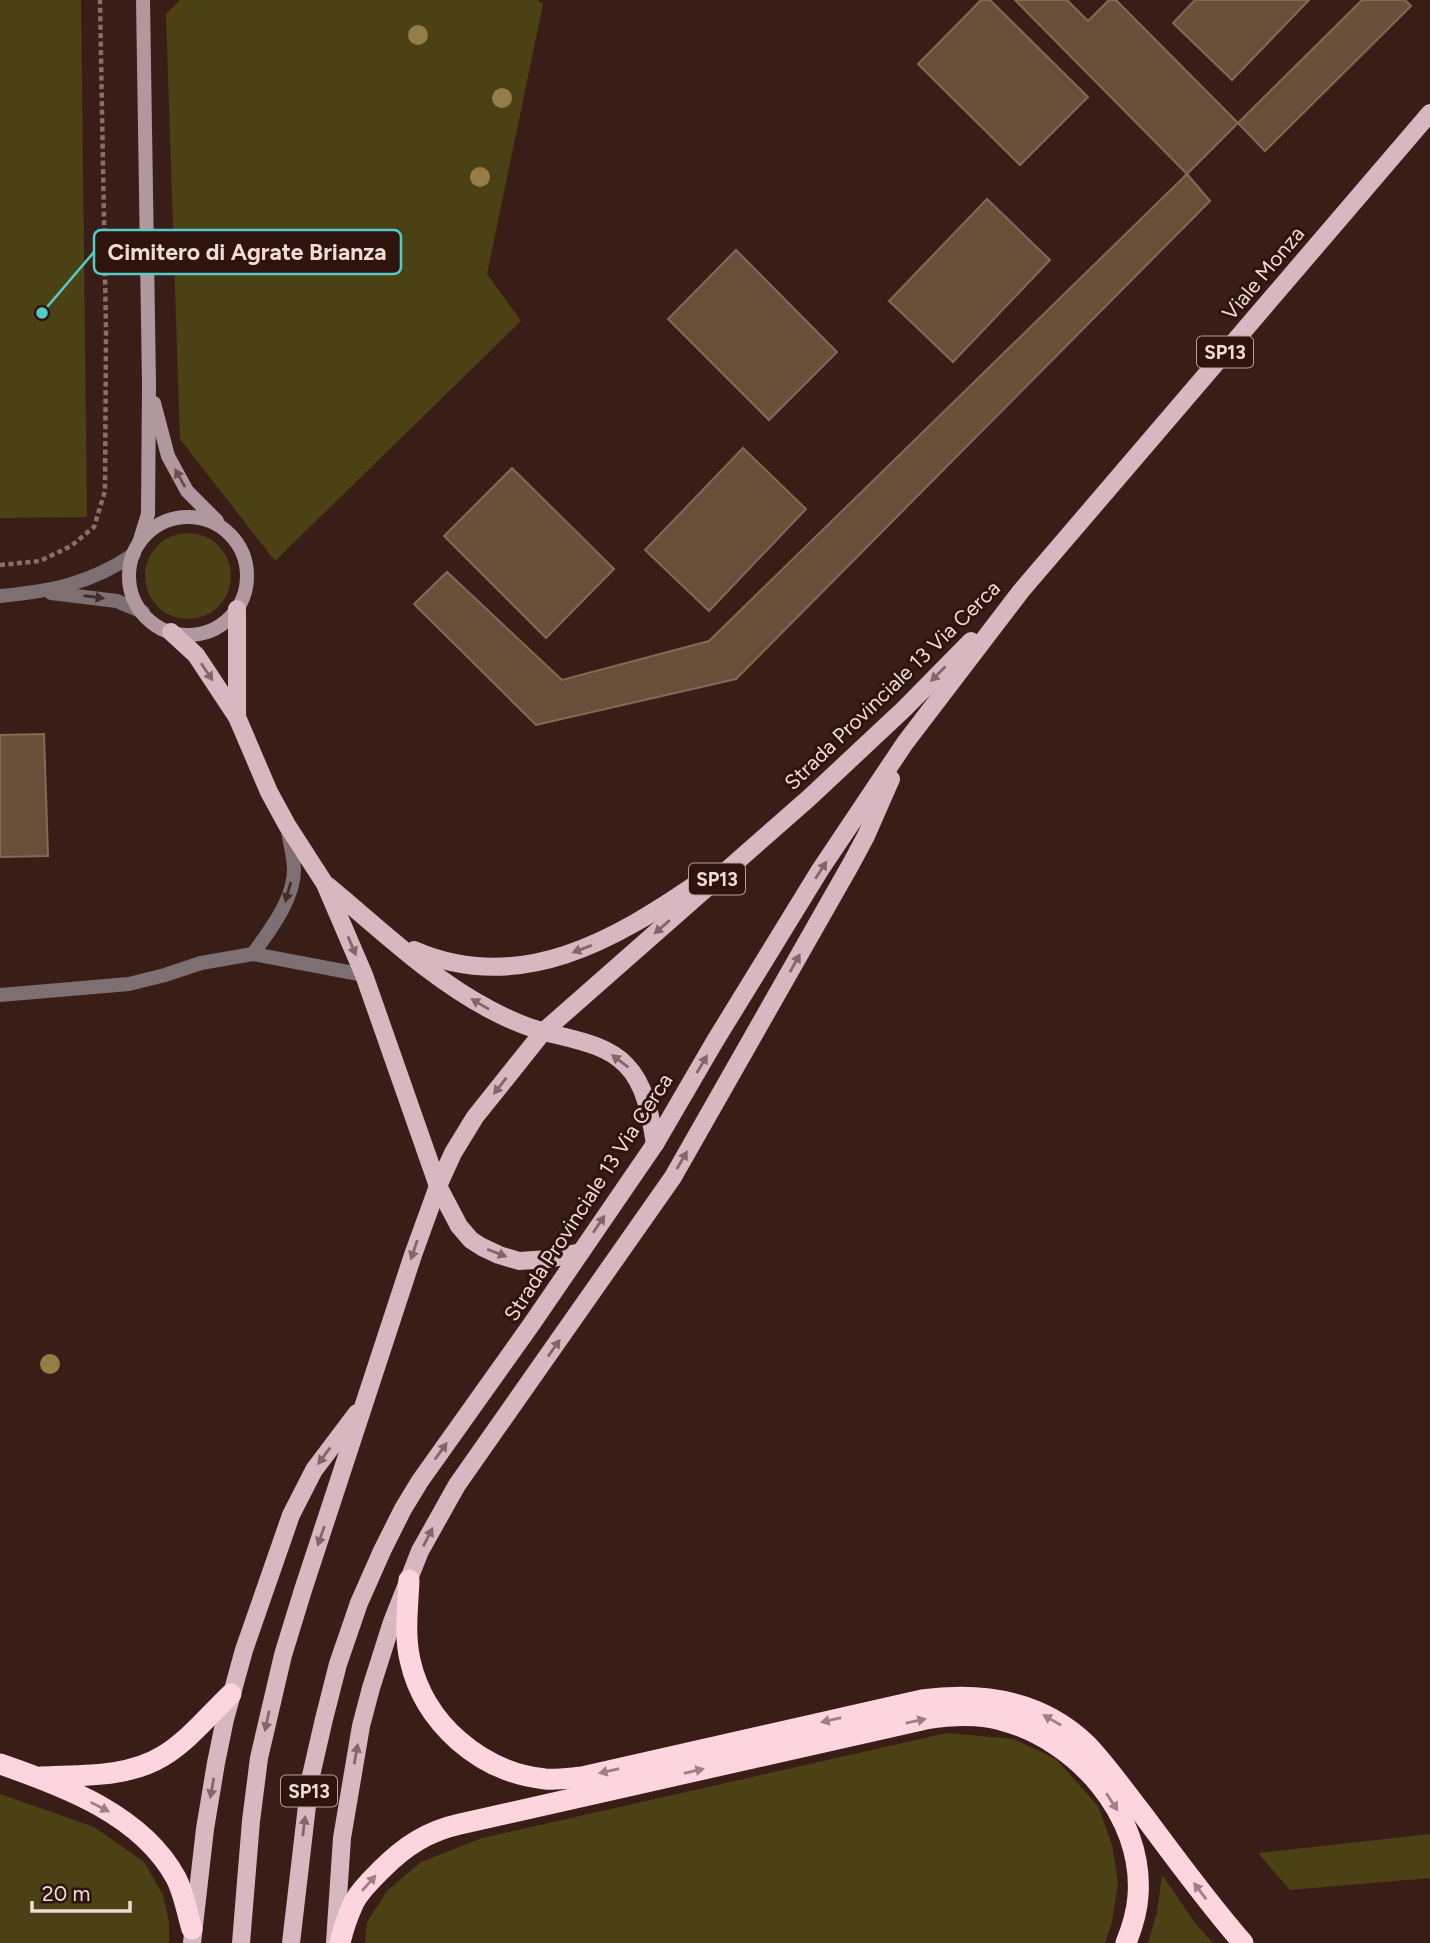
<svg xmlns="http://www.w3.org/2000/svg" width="1430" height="1943" font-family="Figtree,sans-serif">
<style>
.green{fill:#4b4115}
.building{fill:#67503a;stroke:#826a53;stroke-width:2}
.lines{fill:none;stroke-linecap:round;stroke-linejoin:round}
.path{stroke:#876f6a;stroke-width:4.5;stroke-dasharray:5 3.5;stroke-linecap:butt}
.lane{stroke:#7e6f73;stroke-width:14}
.street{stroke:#7e6f73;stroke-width:14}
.secondary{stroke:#b1989e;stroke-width:14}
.primary{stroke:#d8b8c0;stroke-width:18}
.highway{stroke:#fcd5df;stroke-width:21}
.tree{fill:#957d48}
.oneway{fill:#6a4f4f}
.oneway2{fill:#432b27}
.oneway3{fill:#846667}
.oneway4{fill:#a07e81}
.labels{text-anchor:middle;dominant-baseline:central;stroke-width:6;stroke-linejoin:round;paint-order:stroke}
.shield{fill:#2f140e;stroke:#b59f9b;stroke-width:2}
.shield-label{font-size:19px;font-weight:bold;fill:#efdbd7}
.street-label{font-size:21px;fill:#efdbd7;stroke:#2f140e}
.leader{fill:none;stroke:#53cdc9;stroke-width:2.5}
.callout-dot{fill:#53cdc9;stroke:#2f140e;stroke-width:2.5}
.callout{fill:#2f140e;stroke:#53cdc9;stroke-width:2.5}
.callout-label{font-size:23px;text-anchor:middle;font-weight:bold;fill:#efdbd7}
</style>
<rect width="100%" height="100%" fill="#391e18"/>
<g class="green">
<path d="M0,0H81L87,517L0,518Z"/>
<path d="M180,0H538L543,4L487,274L521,321L275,561L180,439L166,14Z"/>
<circle cx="188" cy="576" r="43"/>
<path d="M947,1733L1014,1739L1056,1759L1098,1806L1112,1845L1118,1883L1112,1922L1105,1943H365L367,1922L387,1891L421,1862L482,1838Z"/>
<path d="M0,1794L94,1827L144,1862L163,1895L169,1922V1943H0Z"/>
<path d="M1430,1834V1878L1290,1890L1258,1853Z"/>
<path d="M1162,1875L1196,1924L1213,1943H1148L1157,1912Z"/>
</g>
<g class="building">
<path d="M981,0H990L1088,97L1020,165L918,64Z"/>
<path d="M1015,0H1067L1088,21L1109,0H1116L1238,123L1187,174Z"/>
<path d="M1195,0H1309L1232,80L1173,23Z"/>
<path d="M1362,0H1405L1411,6L1265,151L1238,123Z"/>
<path d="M1187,174L1210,201L736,679L536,725L414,604L447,572L562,680L709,641Z"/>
<path d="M987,199L1050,260L953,362L889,301Z"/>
<path d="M736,250L837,352L769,420L668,319Z"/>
<path d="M743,448L806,509L709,611L645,550Z"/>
<path d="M512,468L614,569L546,638L444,536Z"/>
<path d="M44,734L48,856L0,857V735Z"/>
</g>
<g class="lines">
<path class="path" d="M0,565L40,561L71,546L94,527L105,491L106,330L100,0"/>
<g class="lane">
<path d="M253,954C269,931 294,900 294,870C294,856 289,840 287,826"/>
<path d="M0,995L129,984L165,975L201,963L253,954L364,975"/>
</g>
<g class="street">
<path d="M51,593L117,601L143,612"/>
<path d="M0,596C52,591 90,584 134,554"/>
</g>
<g class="secondary">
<path d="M154,403L168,456L187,491L217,521"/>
<circle cx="188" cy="576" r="59"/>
<path d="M139,543L148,514L149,384L143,0"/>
</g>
<g class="primary">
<path d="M237,609V717"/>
<path d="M171,632L196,655L237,717L269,792L287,825L325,884L364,975L438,1186L459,1226L471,1240L482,1247L499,1255L519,1261L549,1259L581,1252"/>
<path d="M328,886C380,929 429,977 489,1009C504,1017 521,1025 538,1030C567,1039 604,1042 626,1065C646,1085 651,1118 655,1144"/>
<path d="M414,950C520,996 615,940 702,880"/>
<path d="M335,1942L342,1838L361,1726L371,1688L392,1622L420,1551L457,1485L673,1177L851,864L866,836L891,779"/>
<path d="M192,1943L205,1829L216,1763L225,1719L244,1650L291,1515L314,1470L357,1413"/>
<path d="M241,1943L251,1821L259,1758L283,1655L303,1590L413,1255L438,1186L453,1153L475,1117L543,1032L809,798L904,709L971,641"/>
<path d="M291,1943L310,1780L324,1719L338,1664L359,1603L382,1551L403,1509L420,1481L531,1325L655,1144L715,1041L820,870L905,743L1021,591L1430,113"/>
</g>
<g class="highway">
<path d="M409,1580C408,1606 404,1634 410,1660C424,1723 480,1772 545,1779C557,1780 570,1778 582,1777L922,1700C982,1692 1042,1701 1087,1745C1108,1767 1125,1792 1144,1816C1176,1859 1208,1903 1243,1943"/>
<path d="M0,1764C64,1786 142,1815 176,1878C184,1893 187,1913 192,1929"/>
<path d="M41,1777C81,1775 127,1778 163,1756C188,1741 209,1715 231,1694"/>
<path d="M340,1943C343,1929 348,1915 354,1902C361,1889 372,1879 382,1869C405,1846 428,1831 460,1824L926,1719C951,1715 976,1713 1001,1720C1076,1739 1144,1815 1138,1896C1137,1912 1132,1928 1126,1943"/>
</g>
</g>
<g class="tree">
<circle cx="418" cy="35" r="10"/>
<circle cx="502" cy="98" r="10"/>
<circle cx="480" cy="177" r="10"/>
<circle cx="50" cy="1364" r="10"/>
</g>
<defs><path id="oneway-solid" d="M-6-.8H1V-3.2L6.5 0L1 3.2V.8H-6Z" transform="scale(1.75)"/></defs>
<use class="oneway" href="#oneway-solid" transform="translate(180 478) rotate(-119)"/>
<g class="oneway2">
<use href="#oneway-solid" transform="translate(94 597) rotate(7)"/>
<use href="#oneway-solid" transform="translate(288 892) rotate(106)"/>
</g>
<g class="oneway3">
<use href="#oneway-solid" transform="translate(207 672) rotate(56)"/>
<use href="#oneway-solid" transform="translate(938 674) rotate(135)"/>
<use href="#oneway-solid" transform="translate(821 870) rotate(-57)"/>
<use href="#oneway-solid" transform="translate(662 927) rotate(139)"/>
<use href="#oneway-solid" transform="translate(352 946) rotate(67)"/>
<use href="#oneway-solid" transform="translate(582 949) rotate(159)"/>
<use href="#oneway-solid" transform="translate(795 963) rotate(-61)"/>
<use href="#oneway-solid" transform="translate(480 1004) rotate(-150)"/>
<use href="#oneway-solid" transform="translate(620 1061) rotate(-143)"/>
<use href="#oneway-solid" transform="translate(702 1064) rotate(-60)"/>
<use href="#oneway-solid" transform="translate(500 1086) rotate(128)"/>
<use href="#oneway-solid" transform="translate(682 1160) rotate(-60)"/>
<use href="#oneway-solid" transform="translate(599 1224) rotate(-56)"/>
<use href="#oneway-solid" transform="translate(414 1250) rotate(109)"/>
<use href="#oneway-solid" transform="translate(497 1253) rotate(21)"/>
<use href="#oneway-solid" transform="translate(554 1348) rotate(-55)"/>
<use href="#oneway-solid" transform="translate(441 1451) rotate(-54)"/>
<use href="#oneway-solid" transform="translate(324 1456) rotate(126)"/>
<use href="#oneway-solid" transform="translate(321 1536) rotate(109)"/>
<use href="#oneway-solid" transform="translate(428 1537) rotate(-63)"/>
<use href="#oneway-solid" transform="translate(267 1721) rotate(102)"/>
<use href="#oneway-solid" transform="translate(356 1754) rotate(-80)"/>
<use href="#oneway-solid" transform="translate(212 1788) rotate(100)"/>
<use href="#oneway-solid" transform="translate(304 1826) rotate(-83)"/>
</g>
<g class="oneway4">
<use href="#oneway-solid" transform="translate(831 1720) rotate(167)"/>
<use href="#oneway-solid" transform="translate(1052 1720) rotate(-150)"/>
<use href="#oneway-solid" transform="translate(916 1721) rotate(-12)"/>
<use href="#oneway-solid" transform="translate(609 1771) rotate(167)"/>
<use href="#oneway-solid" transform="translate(694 1771) rotate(-13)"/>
<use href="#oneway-solid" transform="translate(1112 1802) rotate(57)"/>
<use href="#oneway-solid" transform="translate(100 1807) rotate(27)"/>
<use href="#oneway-solid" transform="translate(369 1883) rotate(-49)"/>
<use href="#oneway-solid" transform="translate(1200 1891) rotate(-127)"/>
</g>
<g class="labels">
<g class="shield">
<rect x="1197" y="336.5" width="56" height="31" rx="5"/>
<rect x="689" y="863.5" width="56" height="31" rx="5"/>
<rect x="281" y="1775.5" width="56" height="31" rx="5"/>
</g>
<g class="shield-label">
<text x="1225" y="352">SP13</text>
<text x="717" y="879">SP13</text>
<text x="309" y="1791">SP13</text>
</g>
<g class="street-label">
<text transform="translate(1263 273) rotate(-50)">Viale Monza</text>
<text transform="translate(892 685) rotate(-44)">Strada Provinciale 13 Via Cerca</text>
<text transform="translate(588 1197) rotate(-57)">Strada Provinciale 13 Via Cerca</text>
</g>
</g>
<path class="leader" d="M42 313L94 252"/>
<circle class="callout-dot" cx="42" cy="313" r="7"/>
<rect class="callout" x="94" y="230" width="307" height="44" rx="7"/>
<g class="callout-label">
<text x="247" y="260">Cimitero di Agrate Brianza</text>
</g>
<path d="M32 1901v10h98v-10" fill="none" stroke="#efdbd7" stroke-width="3.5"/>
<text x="42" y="1901" font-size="21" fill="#efdbd7" stroke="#2f140e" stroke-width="5" paint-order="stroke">20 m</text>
</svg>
